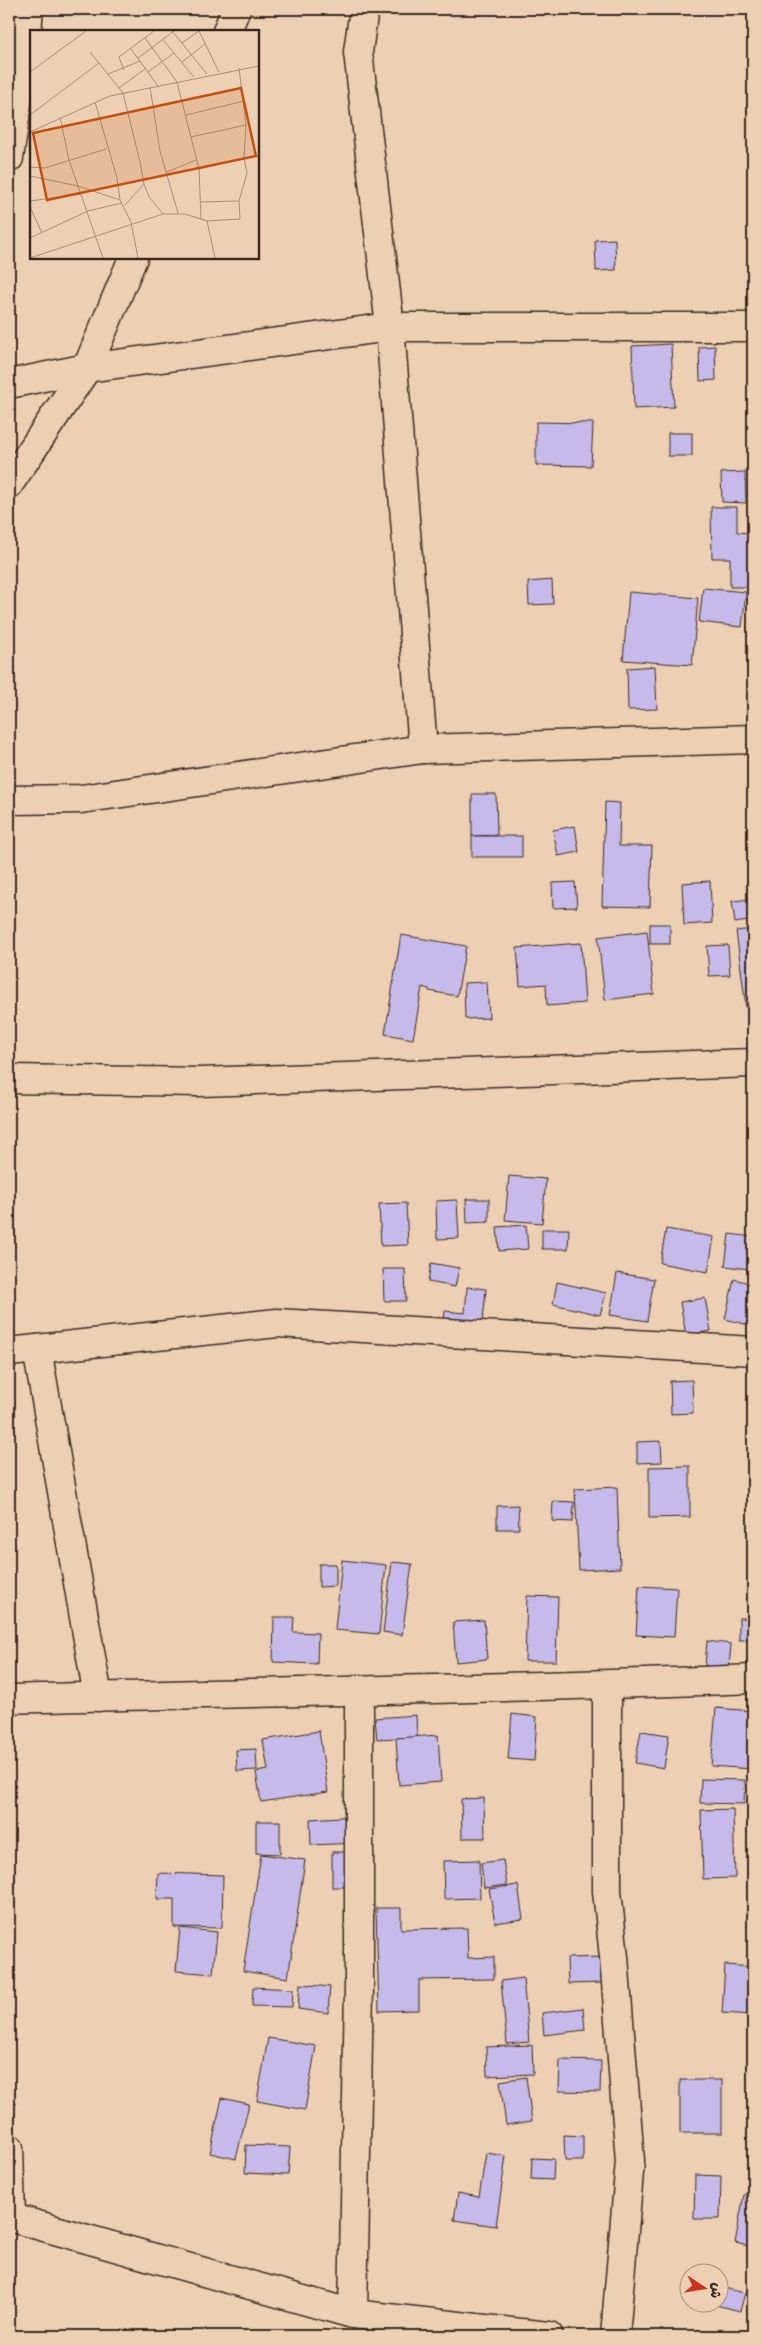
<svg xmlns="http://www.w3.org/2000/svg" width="762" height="2345" font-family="'Playpen Sans','Playpen Sans Arabic',sans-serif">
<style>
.building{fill:#c6baeb;stroke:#3b2a1e}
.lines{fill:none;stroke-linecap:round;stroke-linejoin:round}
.minor-casing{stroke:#3b2a1e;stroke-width:31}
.minor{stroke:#edd0b3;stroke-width:28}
.inset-road{fill:none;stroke:#a68e77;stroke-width:1}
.view{fill:#c55010;fill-opacity:0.15;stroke:#c55010;stroke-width:2.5}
.inset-edge{fill:none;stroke:#3b2a1e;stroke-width:2.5}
</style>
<rect width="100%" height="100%" fill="#edd0b3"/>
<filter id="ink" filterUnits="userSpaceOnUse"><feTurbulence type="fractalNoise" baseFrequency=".02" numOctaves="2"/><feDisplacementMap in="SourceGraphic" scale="10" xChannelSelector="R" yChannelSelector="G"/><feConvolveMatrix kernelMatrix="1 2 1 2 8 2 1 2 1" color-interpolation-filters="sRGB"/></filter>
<g filter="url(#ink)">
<g class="building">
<path d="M615,239L616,270L596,271L595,240Z"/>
<path d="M671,344L674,407L634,409L632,346Z"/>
<path d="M715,346L716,380L700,381L699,347Z"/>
<path d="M536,422L593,423L591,466L536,465Z"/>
<rect x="668" y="433" width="24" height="23"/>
<path d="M745,472L746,503L722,502L721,473Z"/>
<path d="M711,507H737V532L749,533V587H730V558H712Z"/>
<path d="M552,580L553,604L529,605L528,582Z"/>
<path d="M703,588L746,592L742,627L699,622Z"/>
<path d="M629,592L698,598L692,665L623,660Z"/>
<path d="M655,666L657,709L628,710L627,668Z"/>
<path d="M472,794H496L497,835L472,836Z"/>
<path d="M605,802L620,803L619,846H652L650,907L602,906Z"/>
<path d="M575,826L579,852L558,856L553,830Z"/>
<rect x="472" y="836" width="50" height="21"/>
<path d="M710,881L712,923L684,925L682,883Z"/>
<path d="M575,882L577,907L553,908L552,883Z"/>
<path d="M751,899L753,920L735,923L732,901Z"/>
<rect x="650" y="924" width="20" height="20"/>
<path d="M753,929V1014L747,1015L736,931Z"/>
<path d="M647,931L654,994L605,1000L598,937Z"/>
<path d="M401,935L466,946L457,996L429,991V989L422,987L413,1039L385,1034Z"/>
<path d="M581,943L585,1003L547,1006L546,984L520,986L517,948Z"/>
<path d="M728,945L730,975L709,976L707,946Z"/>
<path d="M487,982L489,1018L465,1019L464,983Z"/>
<path d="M509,1176L546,1179L542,1223L505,1220Z"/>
<path d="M466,1199H489V1222L467,1223Z"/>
<path d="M457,1200L459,1238L437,1239L436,1201Z"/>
<path d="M406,1203L408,1245L381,1246L379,1204Z"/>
<path d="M526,1225L528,1249L499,1251L497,1227Z"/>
<path d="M542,1229H569L568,1249H542Z"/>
<path d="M666,1229L714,1237L708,1272L660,1263Z"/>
<path d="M729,1234L753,1237L749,1269L725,1266Z"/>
<path d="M431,1263L459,1268L455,1287L428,1282Z"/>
<path d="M383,1269H405L406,1301H384Z"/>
<path d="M617,1273L654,1279L647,1321L610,1315Z"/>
<path d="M734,1279L753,1284V1326L725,1319Z"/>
<path d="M557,1282L606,1293L600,1315L553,1304Z"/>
<path d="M467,1287L486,1289L482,1332L443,1329L445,1311L465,1313Z"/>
<path d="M705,1298L711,1331L686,1335L680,1302Z"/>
<path d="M692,1380L693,1413L671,1414L670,1381Z"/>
<path d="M661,1441L662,1462L637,1463V1442Z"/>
<path d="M690,1466V1517L649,1518V1467Z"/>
<path d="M617,1487L620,1568L579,1570L575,1489Z"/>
<path d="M553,1501L574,1502L573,1522L552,1521Z"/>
<path d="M518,1505L519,1529H497V1506Z"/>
<path d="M342,1560L386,1565L379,1634L335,1630Z"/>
<path d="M392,1562L412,1564L402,1635L383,1632Z"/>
<path d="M319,1564H336V1586L319,1587Z"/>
<path d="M639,1586L677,1588L674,1637L636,1635Z"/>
<rect x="750" y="1588" width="3" height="21"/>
<path d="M527,1596L558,1597L556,1661H525Z"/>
<path d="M274,1617H294L293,1632L318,1633L317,1664L273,1662Z"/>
<rect x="739" y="1618" width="14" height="22"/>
<path d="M484,1620L487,1659L456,1662L453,1622Z"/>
<path d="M707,1641L731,1644L729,1668L705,1666Z"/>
<path d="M716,1708L753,1711L752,1769L711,1766Z"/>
<path d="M512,1714L537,1717L534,1761L508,1759Z"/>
<path d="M416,1715L417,1737L377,1739L375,1718Z"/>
<path d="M319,1731L328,1792L261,1802L256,1772L268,1770L263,1740Z"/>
<path d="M641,1731L669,1735L664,1768L635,1763Z"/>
<path d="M438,1735L441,1782L399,1785L396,1738Z"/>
<path d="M256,1749L257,1770L237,1771L236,1750Z"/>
<path d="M701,1779L745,1780L744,1804L700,1803Z"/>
<path d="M484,1798L485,1838H462L461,1799Z"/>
<path d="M733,1809L735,1878L703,1879L701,1810Z"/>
<path d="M355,1816L356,1843L311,1845L310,1819Z"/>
<path d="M256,1821H280V1854L256,1853Z"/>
<rect x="332" y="1852" width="19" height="35"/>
<path d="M261,1854L305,1860L288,1978L243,1971Z"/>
<path d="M479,1860L480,1898L444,1899L443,1861Z"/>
<path d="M503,1860L507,1885L484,1888L481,1863Z"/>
<path d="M158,1873L223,1875L222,1928L174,1927V1899H157Z"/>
<path d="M518,1885L523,1919L495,1923L489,1889Z"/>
<path d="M376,1908H401V1929L467,1928L468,1958L494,1957V1979L419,1980V2010L379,2011Z"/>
<path d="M180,1928L217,1932L213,1974L176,1971Z"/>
<path d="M602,1957L603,1983L568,1984L567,1958Z"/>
<path d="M725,1965L753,1967V2015L722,2013Z"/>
<path d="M523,1978L529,2042L507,2044L501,1981Z"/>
<path d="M300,1984L330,1987L328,2013L298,2009Z"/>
<path d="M253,1987L293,1989L292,2007L252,2006Z"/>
<path d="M583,2008L585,2030L544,2035L542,2013Z"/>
<path d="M268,2038L316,2046L305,2110L257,2101Z"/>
<path d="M532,2045L533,2074L487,2076L486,2047Z"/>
<path d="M560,2060L601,2061L600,2092L559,2091Z"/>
<path d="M526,2077L532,2121L506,2125L500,2081Z"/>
<rect x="680" y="2080" width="42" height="53"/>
<path d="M222,2098L249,2104L236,2159L210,2153Z"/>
<path d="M564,2135L583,2136V2161H565Z"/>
<path d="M246,2145L290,2147L288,2175L245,2173Z"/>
<path d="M486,2153L506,2156L496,2226L454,2220L458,2193L479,2197Z"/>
<path d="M532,2158L554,2159L553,2180L531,2179Z"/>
<path d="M695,2175L721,2176L720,2219H694Z"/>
<path d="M744,2194L753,2196V2247L735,2243Z"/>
<path d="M720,2287L745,2293L740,2311L716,2305V2302H720Z"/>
</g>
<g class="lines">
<defs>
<g id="minor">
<path d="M364,9L358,52L390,327L423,749"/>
<path d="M227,31L236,9"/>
<path d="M9,158L25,52L29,9"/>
<path d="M9,384L87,368L390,327H753"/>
<path d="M9,484L87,368L133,258"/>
<path d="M9,800L81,799L423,749L753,739"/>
<path d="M9,1079L200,1082L753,1063"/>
<path d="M37,1349L98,1697"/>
<path d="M9,1352L277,1323L753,1351"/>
<path d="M607,1685V1891L614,1957L630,2161L615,2336"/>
<path d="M9,1699C257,1692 505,1689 753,1679"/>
<path d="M9,2148L11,2217"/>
<path d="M9,2217L353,2314L549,2336"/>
<path d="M353,2314L359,1987V1689"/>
</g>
</defs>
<use href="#minor" class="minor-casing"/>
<use href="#minor" class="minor"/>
</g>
</g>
<g transform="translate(30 30)">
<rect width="229" height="229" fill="#edd0b3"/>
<path class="inset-road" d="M142,1L177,44M169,1L189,42M115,8L147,52L169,139L171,189M133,10L164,47M152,13L169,1M101,19L128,56M60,22L93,63L110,132L114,154L95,175M108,28L144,1M152,32L175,14M94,40L89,27L124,1M0,42L56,1M118,42L144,23M78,44L110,31M120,57L130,121L148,183M89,58L115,39M65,72L87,148L90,170M0,85L69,33M156,85L214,71M30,87L39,130L73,228M0,102L80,66L229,36M161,107L216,95M0,137L15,138L76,119M169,139L214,128M137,142L166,130M0,146L48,156L90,170L101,192L108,228M114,154L119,167L133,184M0,171L52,164M170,172L209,171M0,177L12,203M177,191L185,228M0,208L58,181L92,173M0,228L133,184H155L177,191L210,189L209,171L217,143L214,128L216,95L209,38"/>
<path class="view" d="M211,58L226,126L17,170L3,103Z"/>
<rect width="229" height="229" class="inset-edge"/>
</g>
<rect width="762" height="2345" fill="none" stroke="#edd0b3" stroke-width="30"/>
<rect x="15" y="15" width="732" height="2315" fill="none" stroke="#3b2a1e" stroke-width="2" filter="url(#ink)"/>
<g transform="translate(704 2288) rotate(102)"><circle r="24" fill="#edd0b3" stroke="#a68e77"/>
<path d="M0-4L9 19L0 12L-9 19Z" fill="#c8321e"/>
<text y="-8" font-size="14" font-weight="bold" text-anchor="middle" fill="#3b2a1e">ش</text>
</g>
</svg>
